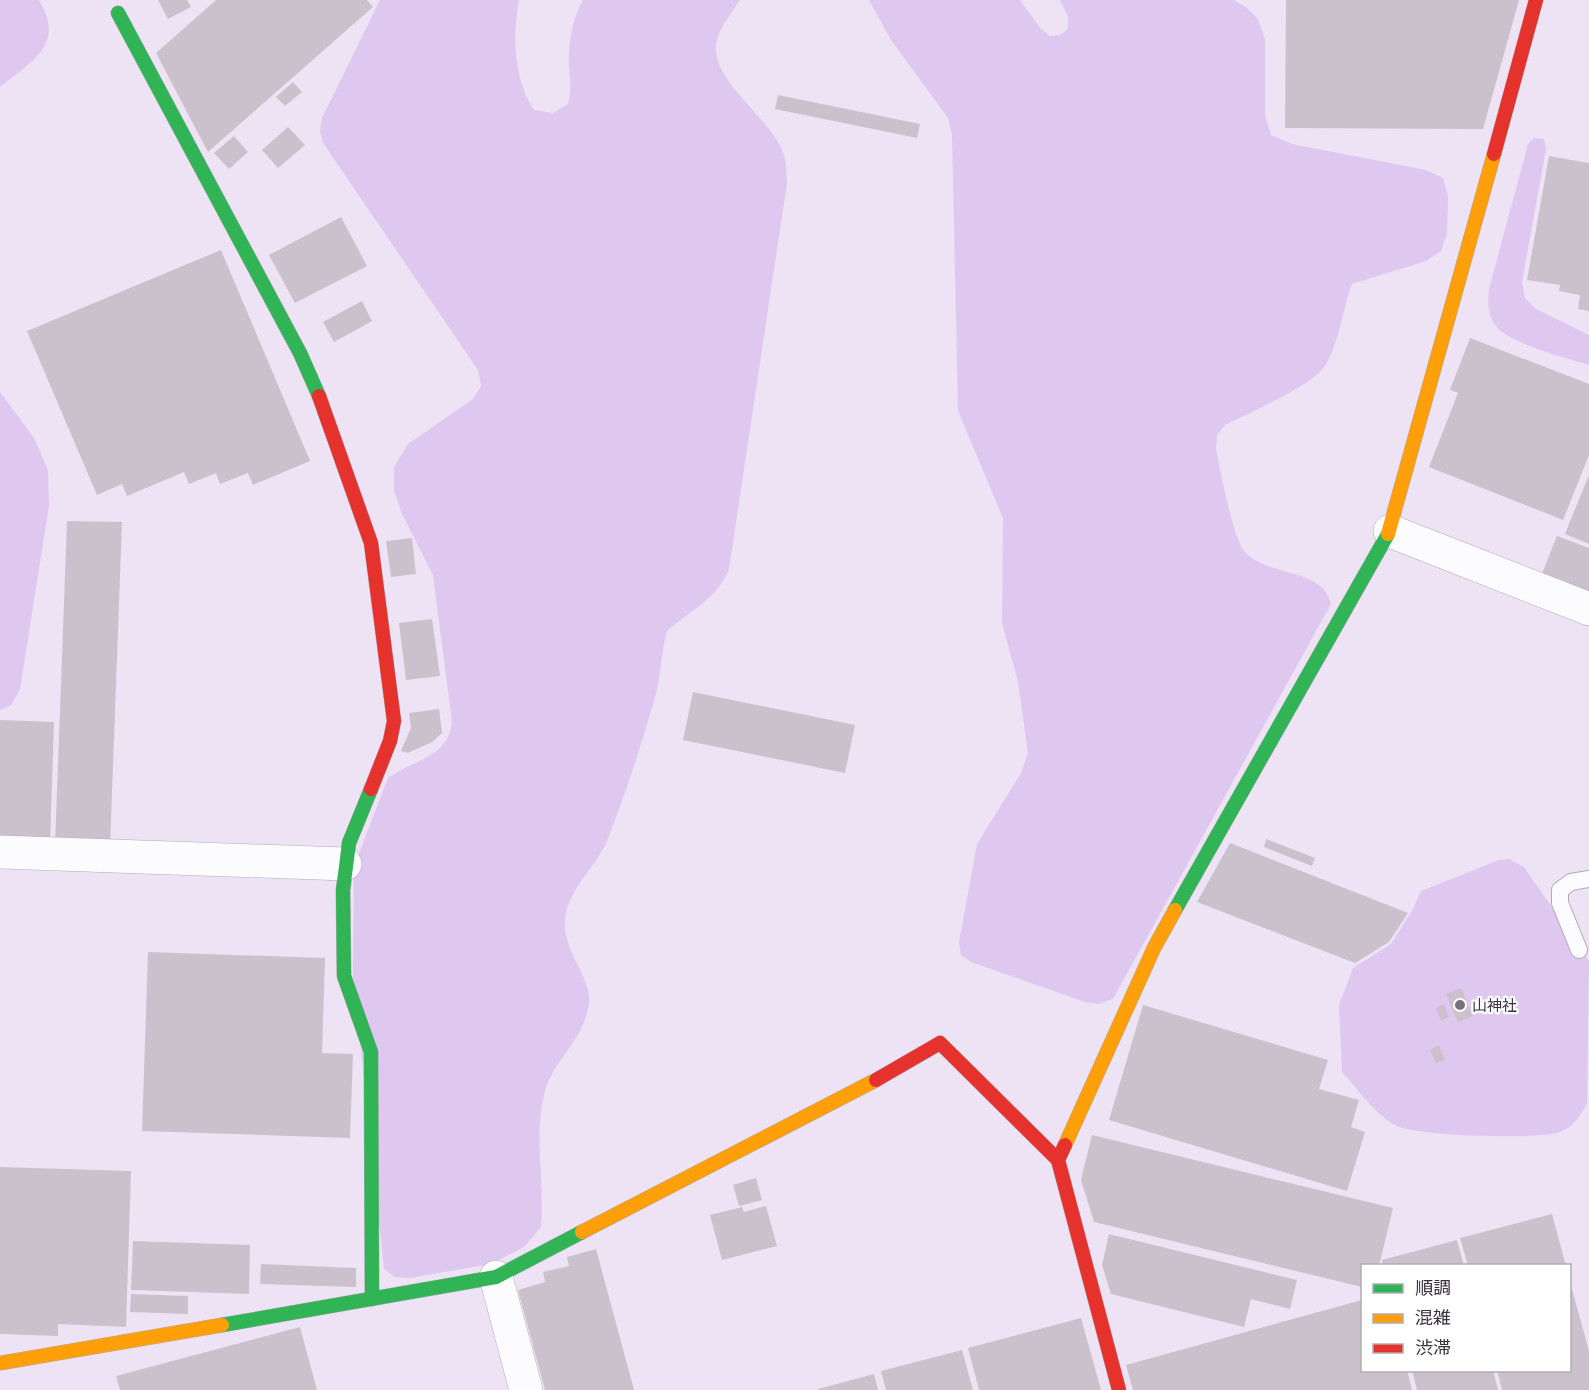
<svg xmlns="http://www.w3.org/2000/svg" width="1589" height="1390" font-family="'PT Sans','Noto Sans JP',sans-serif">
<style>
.green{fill:#dfc8ef}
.building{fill:#cbc1cd}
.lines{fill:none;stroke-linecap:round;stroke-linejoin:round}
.lane-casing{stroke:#b2aab8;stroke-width:18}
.street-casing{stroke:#b2aab8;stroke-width:34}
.fast-casing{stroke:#b2aab8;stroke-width:15}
.slow-casing{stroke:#b2aab8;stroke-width:15}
.jam-casing{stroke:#b2aab8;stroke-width:15}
.lane{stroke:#fcfbfd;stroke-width:16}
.street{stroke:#fcfbfd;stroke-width:33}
.fast{stroke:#30b455;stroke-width:14}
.slow{stroke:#ff9f0a;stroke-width:14}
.jam{stroke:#e5322d;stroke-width:14}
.poi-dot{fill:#78707d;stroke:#fff;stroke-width:2}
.labels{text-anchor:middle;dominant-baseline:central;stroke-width:4.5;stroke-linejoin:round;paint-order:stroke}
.poi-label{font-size:15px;fill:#39323d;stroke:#fff;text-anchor:start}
</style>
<rect width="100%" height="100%" fill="#ede3f4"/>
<g class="green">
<path d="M0,0H39C66,45 32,61 0,87Z"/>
<path d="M380,0H519C512,35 514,81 534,110L553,113L568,104C572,90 570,81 569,66C568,45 572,19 583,0H740C731,14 718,29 716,45C712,84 777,121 785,159C787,166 786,175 787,183L729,569C718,598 690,611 667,631C661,653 661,677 655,698C641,746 625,795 607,841C595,869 568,888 565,920C563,952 591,977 589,1002C585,1040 555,1057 545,1091C533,1136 545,1181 541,1227L524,1247L491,1264L410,1278L395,1277L384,1269L353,975L354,866L388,778C414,759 448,758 452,722L433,575L402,514L394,491V467L408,444L473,399L481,386L478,370L323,143L320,131L322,118Z"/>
<path d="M869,0H1020L1041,29L1050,36L1061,35L1068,28V17L1060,0H1234L1246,7L1258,19L1265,39V115L1271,135L1292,144L1426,170L1443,178L1448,196L1447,234L1441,251L1426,261L1352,284C1342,310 1340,343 1324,367C1313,385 1247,414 1225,425L1217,435L1216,450C1221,471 1232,537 1245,552C1267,577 1323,567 1331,604L1113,999L1099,1004L1085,1002L971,962L961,955L959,942L977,844L1021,773L1028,753L1018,682L1002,623L1003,518L958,411L952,134L948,118L891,40Z"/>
<path d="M1534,138L1544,139L1546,149L1522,282L1525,298L1536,309L1589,335V365C1567,358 1507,343 1495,325C1487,314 1488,301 1489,289L1528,144Z"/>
<path d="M0,392L34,438L48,470L49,506L20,689L11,705L0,710Z"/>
<path d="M1509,859L1524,867L1589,961L1587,1103C1580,1116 1575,1126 1560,1132C1541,1140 1416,1136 1397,1126C1375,1115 1358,1089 1342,1072L1339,1005L1353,968L1391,944L1413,909L1421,891L1499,860Z"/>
</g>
<g class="building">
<path d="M158,0H187L191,7L168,19Z"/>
<path d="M216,0H367L373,7L208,152L156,53Z"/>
<path d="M1286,0H1519L1483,129L1285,128Z"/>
<path d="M293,82L302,92L285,106L276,97Z"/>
<path d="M778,95L920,124L917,138L775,109Z"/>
<path d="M288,127L305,145L278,168L262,150Z"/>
<path d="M234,136L248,152L229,169L214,153Z"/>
<path d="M1549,156L1589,163V311L1578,309L1580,295L1559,291L1560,285L1527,280Z"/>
<path d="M341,217L367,266L295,303L269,255Z"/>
<path d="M221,250L310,461L253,485L248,473L220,484L216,473L189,484L184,472L127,496L122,484L97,495L27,331Z"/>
<path d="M362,301L372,321L334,342L323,322Z"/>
<path d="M1470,338L1589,384V455L1563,520L1429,467L1458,393L1450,390Z"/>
<path d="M1589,475V544L1565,534Z"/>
<path d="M67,521L122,522L110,847L55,845Z"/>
<path d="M1557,536L1589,548V595L1541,576Z"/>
<path d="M412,538L416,574L391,577L386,541Z"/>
<path d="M432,619L440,676L406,680L399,623Z"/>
<path d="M693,692L855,725L845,773L683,740Z"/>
<path d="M439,709L442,733L432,742L408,753L401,751L411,728L409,713Z"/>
<path d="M0,720L54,722L50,844L0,843Z"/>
<path d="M1266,839L1315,858L1312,866L1264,847Z"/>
<path d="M1230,843L1408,913L1389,942L1355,963L1197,902Z"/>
<path d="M148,952L325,958L322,1053L353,1054L350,1138L142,1131Z"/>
<path d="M1461,988L1473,1016L1458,1022L1446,994Z"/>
<path d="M1444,1004L1449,1017L1441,1021L1436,1008Z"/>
<path d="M1143,1005L1328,1060L1319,1089L1359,1100L1351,1127L1365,1132L1347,1191L1109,1120Z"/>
<path d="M1439,1045L1445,1060L1436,1063L1430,1050Z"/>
<path d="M1092,1135L1393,1208L1379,1266H1362V1287L1094,1222L1081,1180Z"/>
<path d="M0,1167L131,1171L126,1327L58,1324V1336L0,1334Z"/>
<path d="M756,1178L762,1200L739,1206L733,1185Z"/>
<path d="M766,1206L777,1246L722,1260L710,1215L742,1207L744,1212Z"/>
<path d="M1552,1214L1566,1266H1468L1460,1238Z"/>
<path d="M1109,1234L1297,1280L1290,1309L1251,1299L1244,1327L1111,1294L1102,1265Z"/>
<path d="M1457,1240L1464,1266H1383L1382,1260Z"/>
<path d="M133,1241L250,1245L249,1294L131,1290Z"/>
<path d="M596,1249L634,1390H545L518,1290L545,1282L543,1272L569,1266L567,1257Z"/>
<path d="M261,1264L356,1268V1287L260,1284Z"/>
<path d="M1570,1282L1589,1351V1390H1502L1497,1370H1570Z"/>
<path d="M131,1294L188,1296V1314L130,1312Z"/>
<path d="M1362,1300V1370H1407L1412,1390H1133L1126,1365Z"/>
<path d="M1081,1318L1101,1390H979L968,1348Z"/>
<path d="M300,1327L317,1390H120L116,1376Z"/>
<path d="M962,1350L973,1390H886L881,1371Z"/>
<path d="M1412,1370H1493L1498,1390H1417Z"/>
<path d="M874,1374L878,1390H818V1389Z"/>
</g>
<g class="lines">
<defs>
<path id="lane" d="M1579,950L1560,903V890L1571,882L1589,879"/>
<g id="street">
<path d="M1390,531L1589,609"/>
<path d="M0,852L345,864"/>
<path d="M496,1277L526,1390"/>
</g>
<g id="fast">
<path d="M118,13L300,353L319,396"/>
<path d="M371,789L349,843L343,890L344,976L371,1052L372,1299"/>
<path d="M1175,910L1388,534"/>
<path d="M222,1325L496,1277L582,1232"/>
</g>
<g id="slow">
<path d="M1388,534L1494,154"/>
<path d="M1065,1145L1154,948L1175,910"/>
<path d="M582,1232L876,1080"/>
<path d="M0,1363L222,1325"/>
</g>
<g id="jam">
<path d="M1494,154L1536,0"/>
<path d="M319,396L371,543L394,721L390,741L371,789"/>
<path d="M876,1080L940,1043L1058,1160"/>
<path d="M1065,1145L1058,1160L1119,1390"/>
</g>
</defs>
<use href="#lane" class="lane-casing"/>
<use href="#street" class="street-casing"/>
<use href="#fast" class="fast-casing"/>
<use href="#slow" class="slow-casing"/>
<use href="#jam" class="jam-casing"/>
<use href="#lane" class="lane"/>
<use href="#street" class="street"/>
<use href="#fast" class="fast"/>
<use href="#slow" class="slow"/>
<use href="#jam" class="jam"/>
</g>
<circle class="poi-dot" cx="1460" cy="1005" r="6"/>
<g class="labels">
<g class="poi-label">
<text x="1472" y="1005">山神社</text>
</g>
</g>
<rect x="1361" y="1264" width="210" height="108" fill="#ffffff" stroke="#b0adb1" stroke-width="1.5"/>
<rect x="1373" y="1284" width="30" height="9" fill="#30b455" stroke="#b0adb1" stroke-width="1.5"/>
<text x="1415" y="1294" font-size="18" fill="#39323d">順調</text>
<rect x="1373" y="1314" width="30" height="9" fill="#ff9f0a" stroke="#b0adb1" stroke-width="1.5"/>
<text x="1415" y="1324" font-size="18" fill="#39323d">混雑</text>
<rect x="1373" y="1344" width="30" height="9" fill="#e5322d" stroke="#b0adb1" stroke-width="1.5"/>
<text x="1415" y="1354" font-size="18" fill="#39323d">渋滞</text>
</svg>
